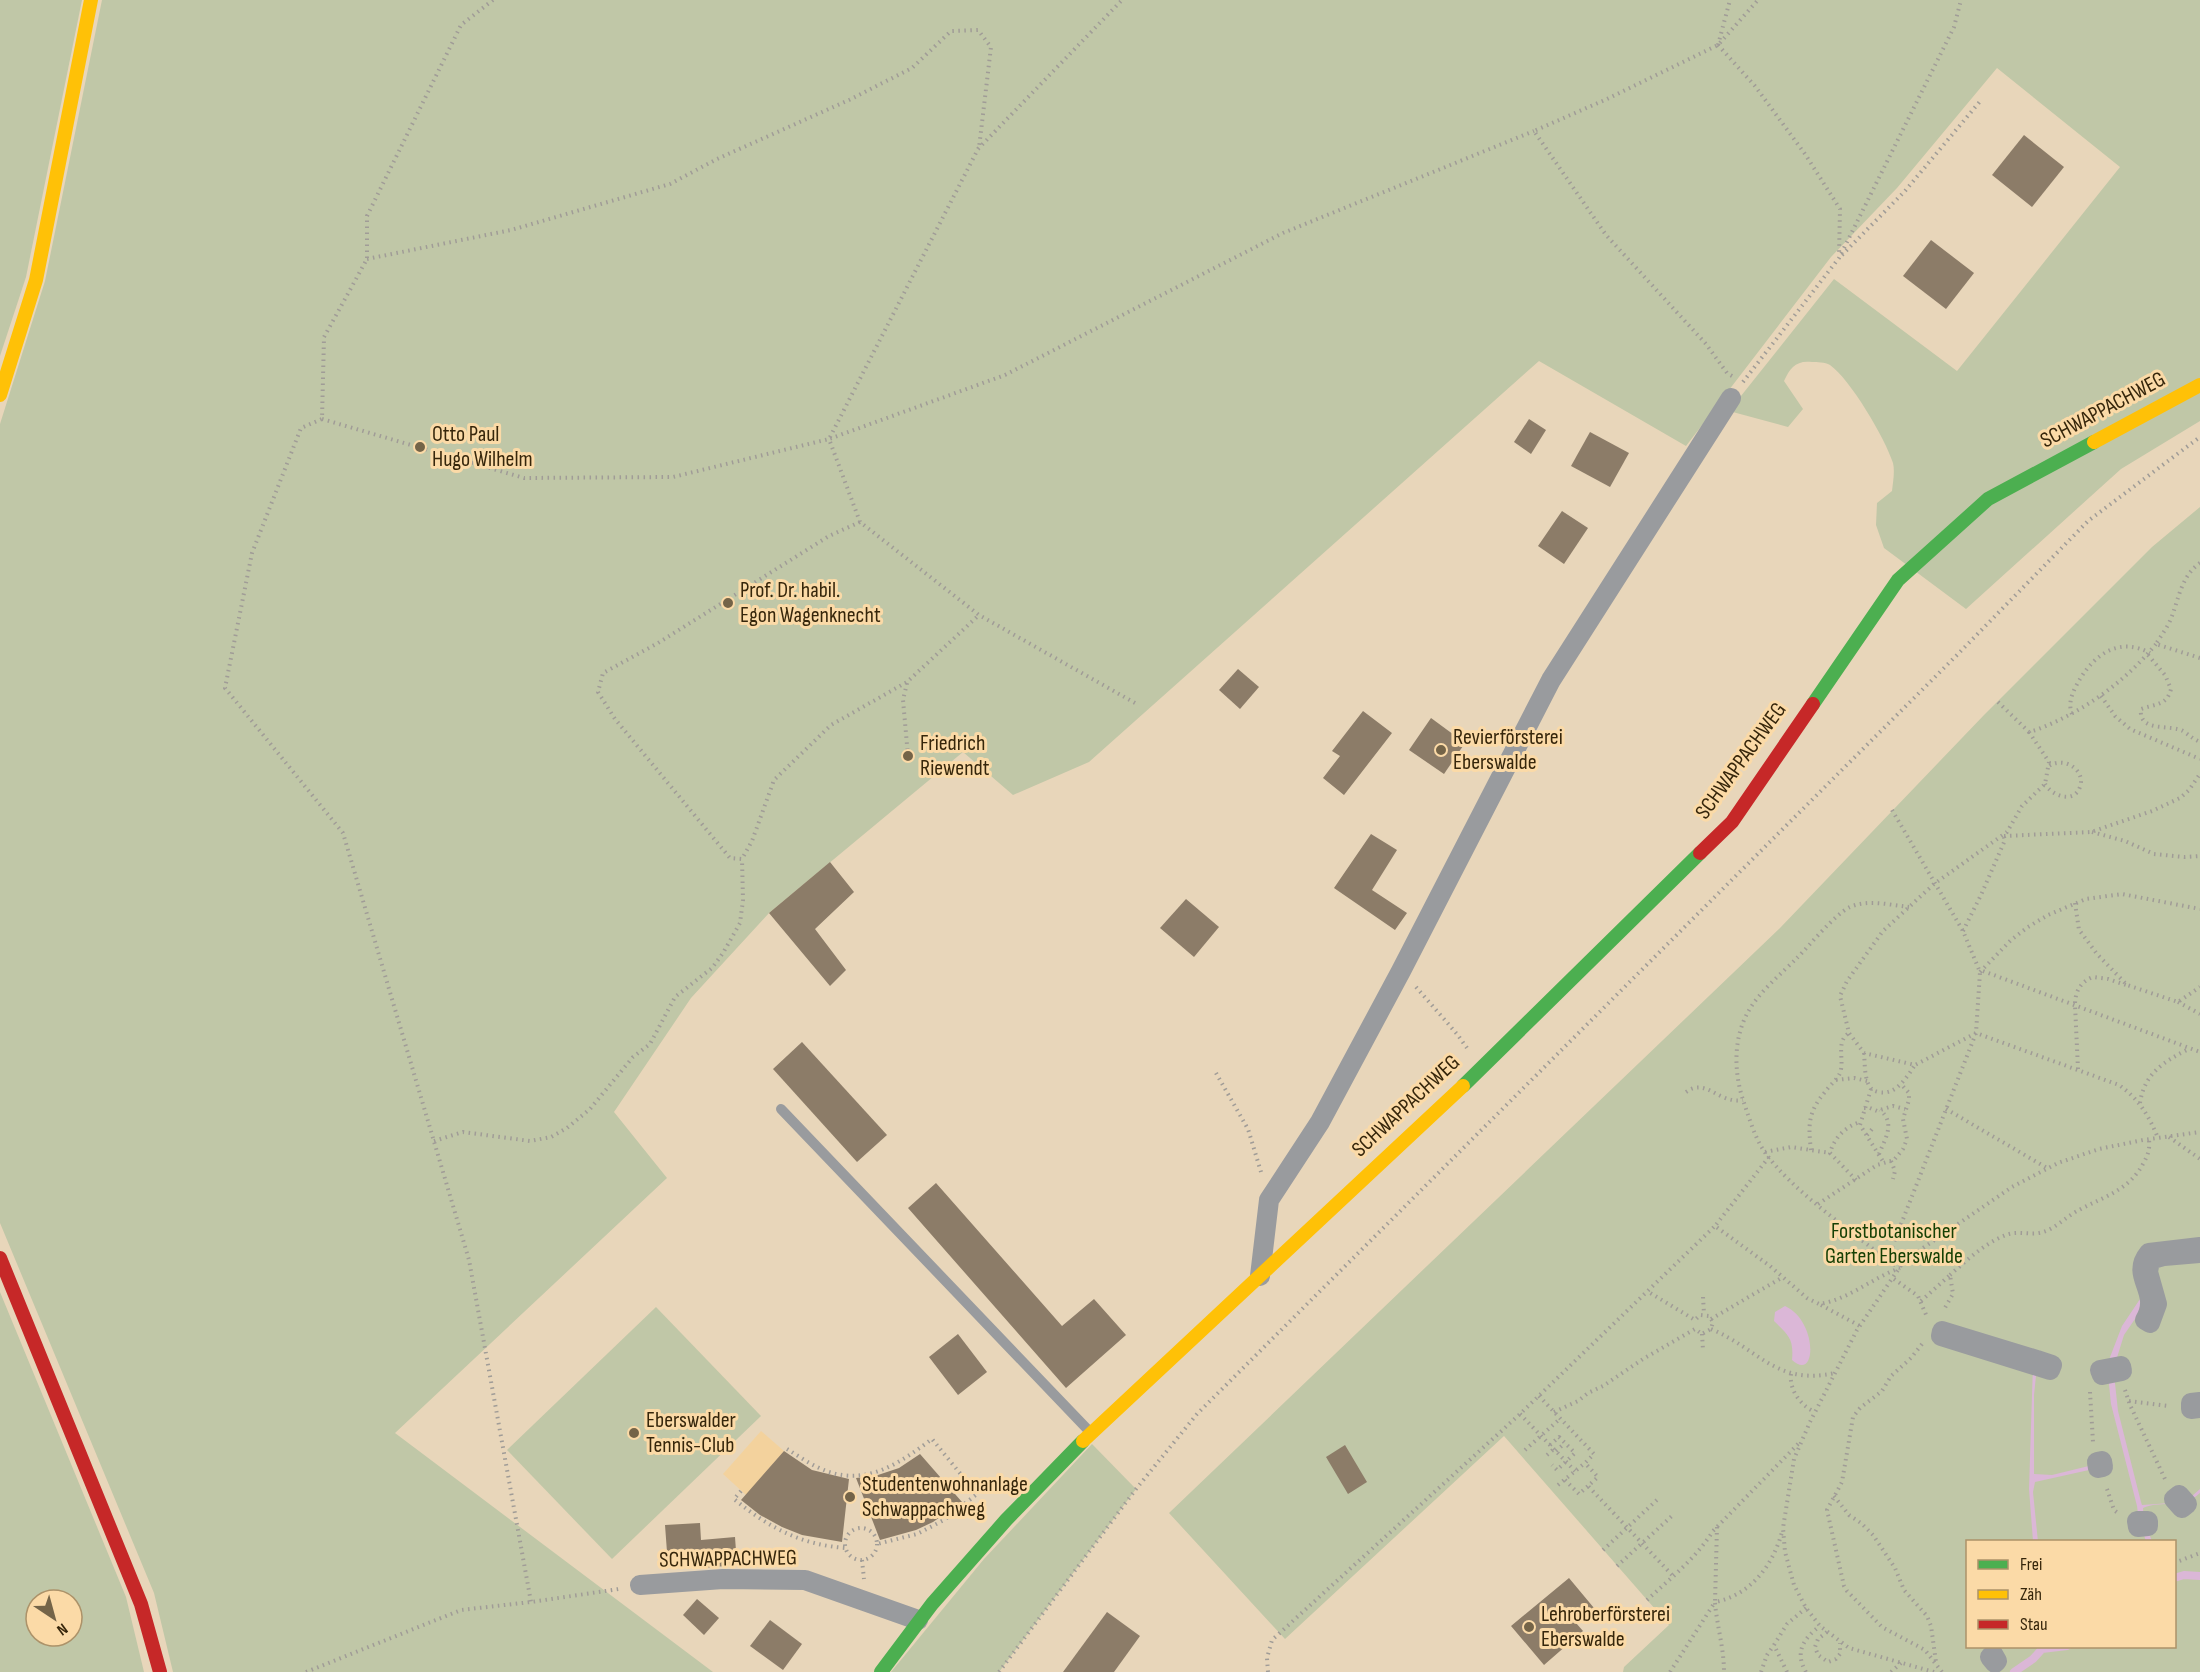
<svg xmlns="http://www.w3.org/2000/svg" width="2200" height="1672" font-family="'Sofia Sans Condensed',sans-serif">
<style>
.built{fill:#f3d29d}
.green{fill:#c0c7a7;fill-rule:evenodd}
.water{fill:#dbb7d7}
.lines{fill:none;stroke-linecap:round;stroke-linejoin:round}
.stream{stroke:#dbb7d7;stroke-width:8}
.building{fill:#8c7c68}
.path{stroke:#a09c97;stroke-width:4;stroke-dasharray:1.5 4.5;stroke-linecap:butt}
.lane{stroke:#999b9e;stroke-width:10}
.street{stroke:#999b9e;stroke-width:20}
.fast{stroke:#4caf50;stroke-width:14}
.slow{stroke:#ffc107;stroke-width:14}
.jam{stroke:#c62828;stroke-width:14}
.poi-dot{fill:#746448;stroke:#fbdaa7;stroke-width:2}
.labels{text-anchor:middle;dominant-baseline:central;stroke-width:6;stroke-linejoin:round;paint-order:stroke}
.street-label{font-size:22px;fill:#36260b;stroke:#fbdaa7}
.poi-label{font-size:22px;fill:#36260b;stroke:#fbdaa7;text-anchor:start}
.park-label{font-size:22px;fill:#164004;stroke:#fbdaa7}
</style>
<rect width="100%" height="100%" fill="#e8d6ba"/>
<path class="built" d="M761,1431L784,1451L746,1495L723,1474Z"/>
<g class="green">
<path d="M0,0H82L26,277L0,356Z"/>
<path d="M102,0H2200V421L2121,469L1966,609L1884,548L1876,525L1877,503L1892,491C1893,482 1895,471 1893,463C1885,438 1850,379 1830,365C1825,362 1817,362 1812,362C1796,360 1790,368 1784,381L1803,409L1788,427L1729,411L1834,279L1957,371L2120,167L1997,68L1897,188L1831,257L1686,446L1539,361L1089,762L1013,795L963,752L769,913L691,998L614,1112L667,1178L395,1433L713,1672H173L154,1593L0,1223V424L45,281Z"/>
<path d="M2200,507V1672H1623L1624,1667L1669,1625L1504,1436L1285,1639L1169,1513L1780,928L1984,715L2152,547ZM1968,1542H2174V1646H1968Z"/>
<path d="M0,1292L126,1597L144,1672H0ZM36,1600H72V1636H36Z"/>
<path d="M656,1307L761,1416L612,1559L507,1450Z"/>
<path d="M1092,1444L1136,1489L999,1672H891L984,1559Z"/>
</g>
<g class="water">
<path d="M2148,1292L2150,1297L2124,1335L2115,1364L2114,1374L2118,1411L2141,1502L2142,1505L2185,1502L2200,1489V1493C2181,1511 2164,1499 2143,1508L2144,1521L2152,1541H2146L2139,1521L2137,1506L2111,1404L2107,1365L2122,1326L2140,1299Z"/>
<path d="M1785,1306C1818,1321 1817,1383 1792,1360C1794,1338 1788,1335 1774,1321L1775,1312Z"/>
<path d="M2033,1364L2037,1366L2034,1395V1474L2052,1475L2097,1464L2098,1468L2035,1482L2033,1492L2038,1542L2033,1541L2029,1489Z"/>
</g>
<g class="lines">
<g class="stream">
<path d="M2174,1578L2184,1575L2200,1576"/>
<path d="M2014,1672L2033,1659L2042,1649L2067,1646"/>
</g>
</g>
<g class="building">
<path d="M2024,135L2064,167L2032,207L1992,175Z"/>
<path d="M1931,240L1974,273L1946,309L1903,276Z"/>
<path d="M1529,419L1546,430L1531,454L1514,442Z"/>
<path d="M1590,432L1629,453L1610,487L1571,466Z"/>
<path d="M1562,511L1588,528L1564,564L1538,546Z"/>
<path d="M1238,669L1259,687L1240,709L1219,690Z"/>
<path d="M1363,711L1392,733L1344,795L1323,778L1340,756L1332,751Z"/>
<path d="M1431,718L1465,743L1444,774L1409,750Z"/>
<path d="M1371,834L1397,850L1372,890L1407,913L1395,930L1334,888Z"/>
<path d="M830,862L854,892L815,929L846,970L830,986L769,913Z"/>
<path d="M1186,899L1219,927L1194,957L1160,928Z"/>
<path d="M802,1042L887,1135L857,1162L773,1069Z"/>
<path d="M936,1183L1062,1326L1094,1299L1126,1335L1066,1388L908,1208Z"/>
<path d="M958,1334L987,1372L958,1395L929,1357Z"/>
<path d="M1345,1445L1367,1482L1348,1494L1326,1457Z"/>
<path d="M784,1451L812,1470L849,1479L842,1542L802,1535L782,1527L760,1515L741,1500Z"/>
<path d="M920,1454L962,1502L933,1522L916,1530L880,1540L856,1478L875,1476L899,1468Z"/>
<path d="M700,1523L701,1540L735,1537L737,1565L702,1568L701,1550L667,1552L665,1525Z"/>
<path d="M1569,1578L1594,1608L1576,1623L1583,1631L1544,1665L1511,1626Z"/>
<path d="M697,1599L719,1618L704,1635L683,1615Z"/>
<path d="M1107,1612L1140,1636L1114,1672H1063Z"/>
<path d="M770,1620L802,1644L783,1670L750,1646Z"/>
</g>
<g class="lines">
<g class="path">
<path d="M493,0L461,25L367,216V259L324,337L322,419L301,428L252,553L225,688L343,833L469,1260L531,1602"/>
<path d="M1718,45L1755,86L1805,154L1840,209L1839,256"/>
<path d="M1718,45L1730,0"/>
<path d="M1842,255L1905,191L1982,99"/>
<path d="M367,259L511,230L670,184L717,159L849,100L912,68L951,31L978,30L991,47L979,148"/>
<path d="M1732,376L1727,373L1706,344L1606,235L1534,131L1607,99L1718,45L1758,0"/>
<path d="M1743,382L1839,258L1954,27L1961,0"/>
<path d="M322,419L524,478L673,477L829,439L978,149L1122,0"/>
<path d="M860,522L829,536L658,643L603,673L598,692L615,719L730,858L742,859L752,841L774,780L831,725L907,682L979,615"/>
<path d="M2200,563C2179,578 2179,602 2169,623C2165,631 2160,637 2156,644L2200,658"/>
<path d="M2148,655L2165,675L2171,689C2167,706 2154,704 2141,709C2138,733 2171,724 2183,731C2189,735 2193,739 2200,742"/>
<path d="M907,683L903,700L908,756"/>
<path d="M2101,696L2115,716L2130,729L2200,759"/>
<path d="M1998,702L2029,732L2036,730C2083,712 2124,683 2156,644"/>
<path d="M1135,703L979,615L860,522L829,439L1005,375L1283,233L1534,131"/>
<path d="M2072,714C2067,702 2074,689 2080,679C2096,653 2120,637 2150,653"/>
<path d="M2029,732L2049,762L2045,784L2022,806L2007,832L1934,884L1883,931L1847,981L1840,996L1849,1033L1864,1053L1915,1065L1976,1033L2119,1085C2139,1099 2149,1116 2158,1138"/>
<path d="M2045,784C2052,796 2074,804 2080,787C2086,770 2064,756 2049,766"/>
<path d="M1892,810L1963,931L1980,972L1976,1033L1887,1260L1900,1268"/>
<path d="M2092,832L2125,841L2154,854L2184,857L2200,856"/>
<path d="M2004,836L2091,832L2152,811L2180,798L2189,790L2200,774"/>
<path d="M2075,903L2079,930L2083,935L2097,954L2127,985L2178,1002L2200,987"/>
<path d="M1963,931L1981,895L2005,840L2004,837"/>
<path d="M1983,971L2200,1052"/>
<path d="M1980,972L2011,940L2028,927L2048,915L2086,899L2122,894L2200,909"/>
<path d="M1416,987L1457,1034L1467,1048"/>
<path d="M2178,1002L2200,1014"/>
<path d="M1864,1053C1865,1063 1864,1078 1870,1087C1872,1090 1874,1091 1878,1092C1896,1096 1906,1078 1915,1065"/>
<path d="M2078,1069L2075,1005C2075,992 2080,982 2093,977L2108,979L2126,985"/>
<path d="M1216,1073L1248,1129L1261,1172"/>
<path d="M1836,1080L1854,1078L1867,1081"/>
<path d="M1871,1089L1860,1125L1884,1163"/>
<path d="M1686,1092C1707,1077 1717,1104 1743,1100"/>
<path d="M2140,1103C2144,1074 2164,1061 2189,1049"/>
<path d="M1864,1108H1870L1877,1111L1893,1106L1905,1109"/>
<path d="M1946,1109L2047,1168"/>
<path d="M1867,1135L1873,1128"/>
<path d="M2169,1137L2200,1159"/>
<path d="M434,1141L463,1132L530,1141L551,1137L567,1128L590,1109L633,1057L650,1044L675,997L712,968L723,953L740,923L743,900L742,859"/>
<path d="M1811,1150C1808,1125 1808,1112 1825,1092C1829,1086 1837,1080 1840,1073C1845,1060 1835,1042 1849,1033"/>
<path d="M1765,1152L1791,1147L1830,1153"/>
<path d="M1879,1154C1885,1139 1896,1123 1880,1110"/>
<path d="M1769,1157L1715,1226L1770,1266L1807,1298L1819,1304C1848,1300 1872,1278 1900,1268"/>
<path d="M1891,1161L1895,1171L1893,1179"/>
<path d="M1856,1180L1830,1153C1834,1138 1845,1127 1860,1122"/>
<path d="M1818,1204L1877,1165L1894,1160L1903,1149L1907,1139L1903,1119L1909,1100V1093L1901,1084"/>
<path d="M1887,1260C1850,1230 1790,1189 1764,1151C1754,1136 1749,1117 1743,1100C1734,1072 1733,1039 1748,1012C1758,993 1782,973 1797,958C1810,945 1835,914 1850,907C1868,899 1890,905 1909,907"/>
<path d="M1950,1275C1967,1260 1985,1243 2006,1235C2018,1230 2031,1236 2043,1232C2056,1228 2067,1216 2079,1210C2105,1196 2130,1190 2144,1162C2148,1155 2150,1148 2149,1140"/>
<path d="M1894,1279L1918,1296L1927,1317"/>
<path d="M1703,1297L1704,1314"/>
<path d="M1921,1301L1950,1275L1953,1294L1943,1311"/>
<path d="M1821,1305L1860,1326"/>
<path d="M1711,1319L1783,1277"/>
<path d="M1711,1329C1759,1349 1776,1386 1835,1373"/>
<path d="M1702,1334L1703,1350"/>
<path d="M1922,1344L1911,1358L1891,1376L1882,1391L1860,1408L1853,1417L1842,1482L1827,1510L1844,1586L1847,1591L1882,1627L1925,1650L1942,1672"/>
<path d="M1791,1374C1789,1390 1801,1406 1815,1412"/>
<path d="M2125,1390L2130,1405L2165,1479"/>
<path d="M2090,1392L2093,1442"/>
<path d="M1539,1396L1594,1454L1585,1463L1598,1477L1588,1486L1673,1576"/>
<path d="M2129,1401L2169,1406"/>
<path d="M1554,1412L1578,1401L1588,1393L1603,1386L1643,1359L1695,1329L1702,1334L1711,1329L1713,1322L1709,1316L1700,1315L1695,1320L1647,1291"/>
<path d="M1520,1414L1575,1471"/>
<path d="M1550,1445L1559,1437L1575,1453L1557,1470L1552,1465"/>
<path d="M787,1449C800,1457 814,1467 829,1472C869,1485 901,1462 932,1439L977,1494L944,1520L917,1534L877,1544"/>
<path d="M1525,1450L1561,1418"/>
<path d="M1556,1451L1565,1443"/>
<path d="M1547,1455L1554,1449"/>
<path d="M1565,1480L1579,1494L1588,1486"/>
<path d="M1558,1485L1585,1463"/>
<path d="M2107,1489L2114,1510L2119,1514"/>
<path d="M741,1491L734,1499C768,1527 801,1545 846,1548"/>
<path d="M1834,1496L1849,1515L1861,1523L1873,1535L1895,1568L1904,1590L1927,1616L1931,1626L1936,1662"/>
<path d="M1717,1527L1715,1602C1751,1595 1773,1565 1782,1532"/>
<circle cx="861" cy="1544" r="16"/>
<path d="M1603,1550L1658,1499"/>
<path d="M862,1560L864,1579"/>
<path d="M2174,1563L2200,1553"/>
<path d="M1617,1566L1673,1515"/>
<path d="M1647,1600C1670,1579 1696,1558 1713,1531L1799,1443"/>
<path d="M1715,1603C1717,1626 1724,1648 1724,1672"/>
<path d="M1827,1632L1818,1639L1815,1647L1818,1655L1828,1662L1836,1659L1840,1654V1643"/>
<path d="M306,1672L461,1610L531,1602L619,1589"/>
<path d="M999,1672L1136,1489L1197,1414L1958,654L2088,521L2200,437"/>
<path d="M1268,1672L1267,1658L1272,1640L1520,1414L1715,1226"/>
<path d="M1670,1672L1715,1602"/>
<path d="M1761,1672L1767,1655L1774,1645"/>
<path d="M1787,1672L1774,1645L1787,1624L1806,1608"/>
<path d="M1806,1672C1794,1652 1804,1638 1820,1626"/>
<path d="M1891,1672L1901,1663"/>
<path d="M1934,1672L1849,1648L1820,1626L1806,1608L1794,1585L1785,1552L1783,1528L1794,1459L1810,1422L1857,1330L1904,1261L2012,1187L2058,1163L2099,1149L2143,1140L2200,1132"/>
</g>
<path class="lane" d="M781,1109L1091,1433"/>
<g class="street">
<path d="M2200,1247L2149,1253C2129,1277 2162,1291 2145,1320L2150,1323L2157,1304L2148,1272L2150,1260L2164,1256L2200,1253"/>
<path d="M1260,1276L1269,1200L1320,1122L1401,971L1551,680L1731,398"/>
<path d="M1942,1331L2037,1360L2052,1365L2050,1370L1941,1336Z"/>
<path d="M2121,1366L2122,1371L2102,1375L2100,1370Z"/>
<path d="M2200,1402L2191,1403V1409L2200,1408"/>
<path d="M2102,1461L2103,1467L2098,1468L2097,1462Z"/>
<path d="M2179,1495L2187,1504L2182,1508L2174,1499Z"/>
<path d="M2137,1521H2148V1526L2138,1527Z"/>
<path d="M640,1585L723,1579L805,1580L918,1620"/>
<path d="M1993,1654L1997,1661L1995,1663L1990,1657Z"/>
</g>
<g class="fast">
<path d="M1813,704L1898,580L1988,499L2094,442"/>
<path d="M1463,1086L1700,853"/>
<path d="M881,1672L932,1604L1006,1520L1083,1441"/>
</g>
<g class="slow">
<path d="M0,395L36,280L91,0"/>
<path d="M2094,442L2200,385"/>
<path d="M1083,1441L1463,1086"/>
</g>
<g class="jam">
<path d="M1700,853L1732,822L1813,704"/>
<path d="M0,1258L141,1604L160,1672"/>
</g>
</g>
<g class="poi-dot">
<circle cx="420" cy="447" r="6"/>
<circle cx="728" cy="603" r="6"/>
<circle cx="1441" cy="750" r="6"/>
<circle cx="908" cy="756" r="6"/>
<circle cx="634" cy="1433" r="6"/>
<circle cx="850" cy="1497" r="6"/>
<circle cx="1529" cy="1627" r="6"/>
</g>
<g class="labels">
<g class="street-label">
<text transform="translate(2103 410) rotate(-28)">SCHWAPPACHWEG</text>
<text transform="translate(1741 761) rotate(-54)">SCHWAPPACHWEG</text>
<text transform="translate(1406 1106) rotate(-43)">SCHWAPPACHWEG</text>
<text transform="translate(728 1559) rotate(-1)">SCHWAPPACHWEG</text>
</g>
<g class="poi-label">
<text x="432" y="434">Otto Paul<tspan x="432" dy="25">Hugo Wilhelm</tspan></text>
<text x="740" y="590">Prof. Dr. habil.<tspan x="740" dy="25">Egon Wagenknecht</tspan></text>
<text x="1453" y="737">Revierförsterei<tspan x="1453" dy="25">Eberswalde</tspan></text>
<text x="920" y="743">Friedrich<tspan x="920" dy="25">Riewendt</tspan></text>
<text x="646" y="1420">Eberswalder<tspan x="646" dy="25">Tennis-Club</tspan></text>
<text x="862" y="1484">Studentenwohnanlage<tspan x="862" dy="25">Schwappachweg</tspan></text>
<text x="1541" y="1614">Lehroberförsterei<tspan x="1541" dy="25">Eberswalde</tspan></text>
</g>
<g class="park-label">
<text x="1894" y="1231">Forstbotanischer<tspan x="1894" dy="25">Garten Eberswalde</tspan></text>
</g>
</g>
<rect x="1966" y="1540" width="210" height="108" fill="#fbdaa7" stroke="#ac9269" stroke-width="1.5"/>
<rect x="1978" y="1560" width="30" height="9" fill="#4caf50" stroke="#ac9269" stroke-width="1.5"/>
<text x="2020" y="1570" font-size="18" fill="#36260b">Frei</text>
<rect x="1978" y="1590" width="30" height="9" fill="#ffc107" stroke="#ac9269" stroke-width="1.5"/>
<text x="2020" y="1600" font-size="18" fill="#36260b">Zäh</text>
<rect x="1978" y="1620" width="30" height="9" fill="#c62828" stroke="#ac9269" stroke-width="1.5"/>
<text x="2020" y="1630" font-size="18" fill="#36260b">Stau</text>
<g transform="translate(54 1618) rotate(144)"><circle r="28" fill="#fbdaa7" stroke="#ac9269" stroke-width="1.5"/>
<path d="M0-4.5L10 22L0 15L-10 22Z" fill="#746448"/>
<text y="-9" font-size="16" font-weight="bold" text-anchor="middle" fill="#36260b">N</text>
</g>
</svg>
